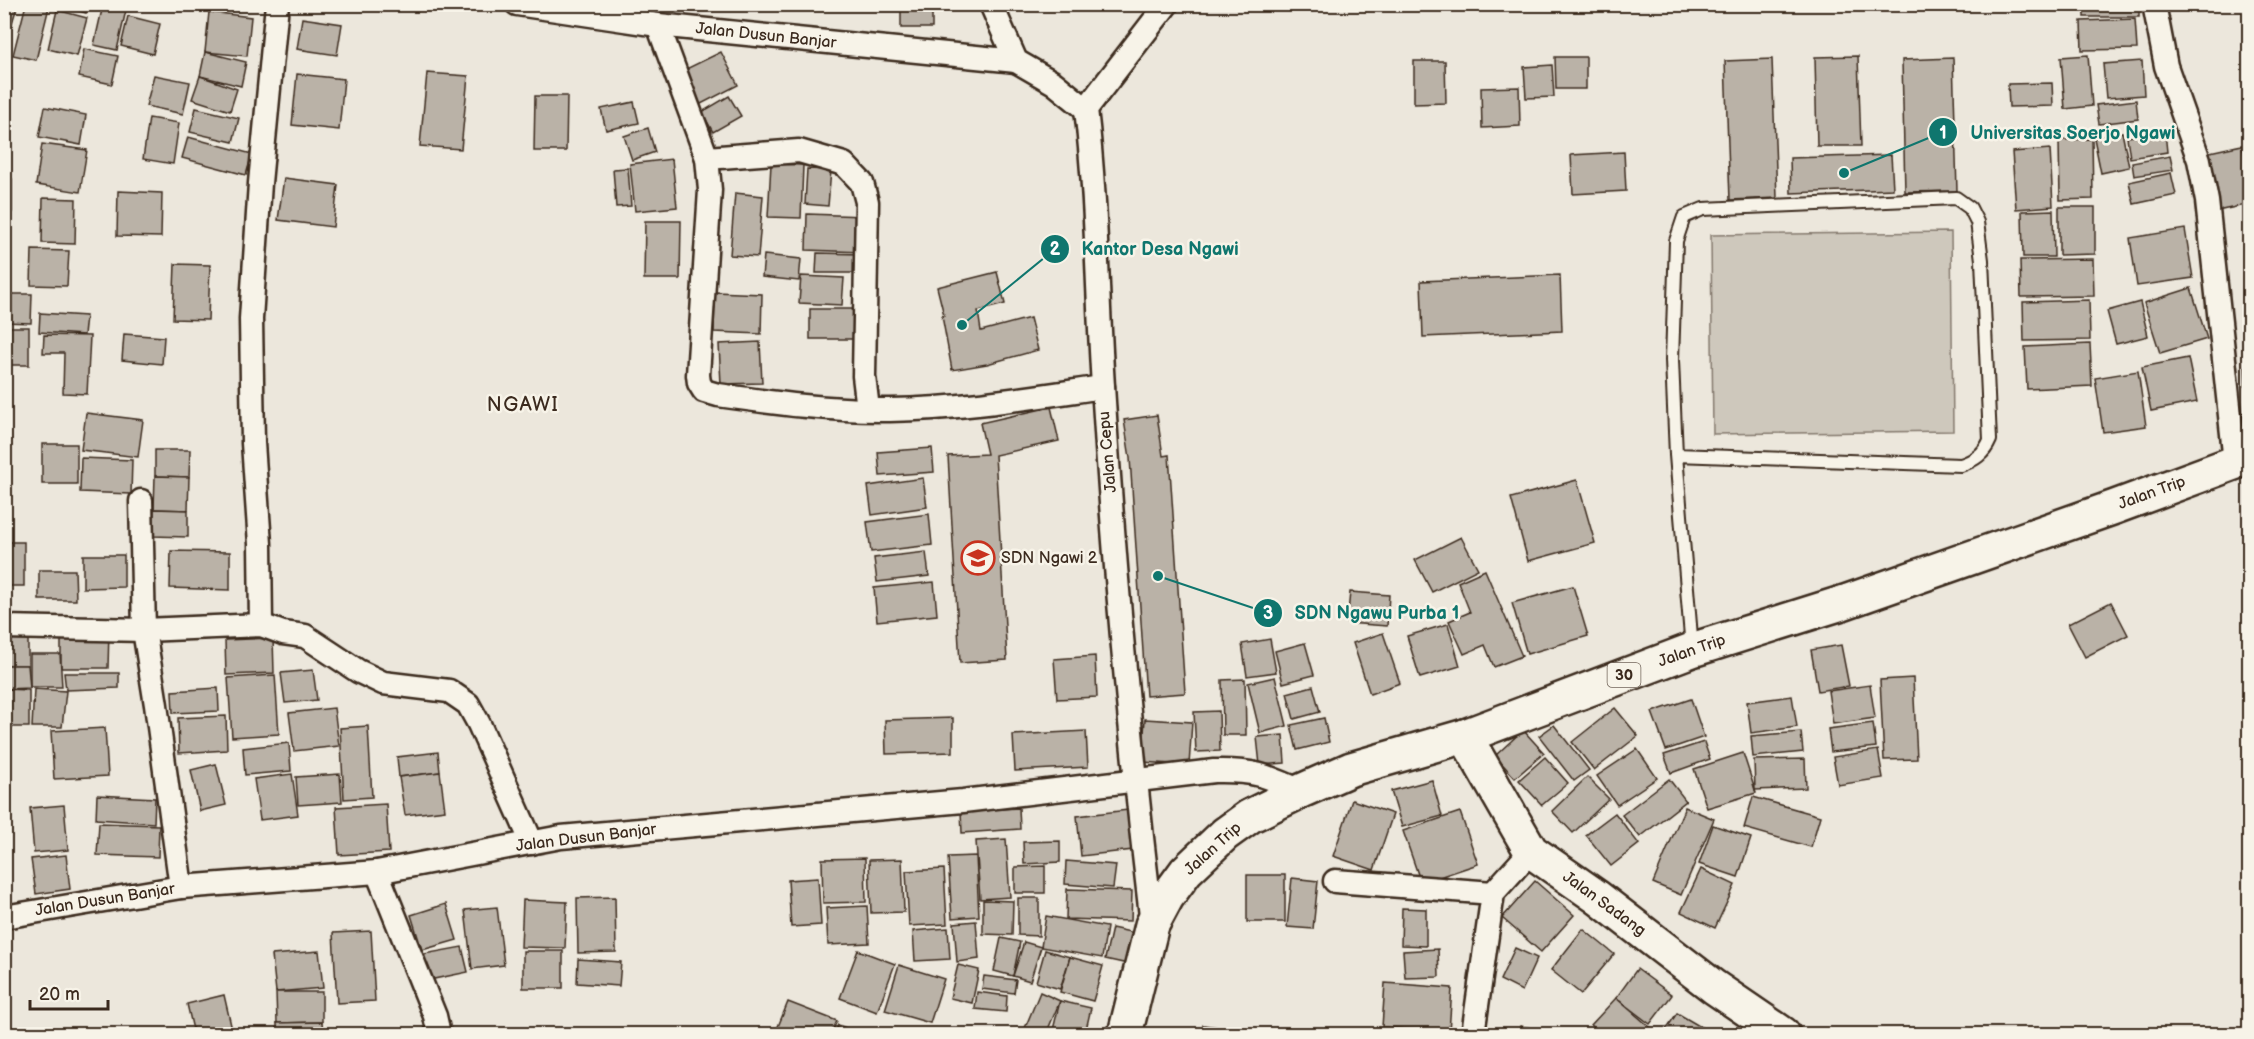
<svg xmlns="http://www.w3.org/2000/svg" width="2254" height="1039" font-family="'Balsamiq Sans',sans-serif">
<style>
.green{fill:#cec8bc;stroke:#84796d;stroke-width:1.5}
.building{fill:#bab2a7;stroke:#3b2a1e;stroke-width:1.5}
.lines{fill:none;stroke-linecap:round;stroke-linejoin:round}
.service-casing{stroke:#3b2a1e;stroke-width:16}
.minor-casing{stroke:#3b2a1e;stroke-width:27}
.secondary-casing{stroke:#3b2a1e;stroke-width:38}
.trunk-casing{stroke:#3b2a1e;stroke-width:38}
.service{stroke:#f7f3e8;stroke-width:12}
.minor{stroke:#f7f3e8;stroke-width:22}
.secondary{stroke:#f7f3e8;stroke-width:33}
.trunk{stroke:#f7f3e8;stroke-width:33}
.labels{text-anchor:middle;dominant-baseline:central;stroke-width:5;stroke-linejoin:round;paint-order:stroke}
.shield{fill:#f7f3e8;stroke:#73665b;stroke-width:1.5}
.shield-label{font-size:15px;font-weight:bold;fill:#3b2a1e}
.street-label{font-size:16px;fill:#3b2a1e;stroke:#f7f3e8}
.poi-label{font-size:16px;fill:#3b2a1e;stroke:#f7f3e8;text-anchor:start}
.quarter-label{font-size:20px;letter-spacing:1.5px;fill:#3b2a1e;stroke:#f7f3e8}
.leader{fill:none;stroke:#0f766e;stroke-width:2}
.callout-dot{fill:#0f766e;stroke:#f7f3e8;stroke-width:2}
.mark-label{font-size:18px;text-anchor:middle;font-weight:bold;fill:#fff}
.callout-label{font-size:18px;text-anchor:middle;font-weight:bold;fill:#0f766e;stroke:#f7f3e8;stroke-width:5;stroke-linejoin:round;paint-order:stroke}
</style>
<rect width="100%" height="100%" fill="#ece7dc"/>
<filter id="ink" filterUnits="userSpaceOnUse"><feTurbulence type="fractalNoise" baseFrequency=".0167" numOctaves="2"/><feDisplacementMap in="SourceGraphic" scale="12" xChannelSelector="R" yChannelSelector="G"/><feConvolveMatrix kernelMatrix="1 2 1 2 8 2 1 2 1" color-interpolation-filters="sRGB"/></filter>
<g filter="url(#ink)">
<path class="green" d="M1951,232L1953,431L1713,434L1711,235Z"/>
<g class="building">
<path d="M4,4H18L4,48Z"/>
<path d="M26,4L49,7L36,60L13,55Z"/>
<path d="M57,4H88L86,13Z"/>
<path d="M645,4H687L686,12L645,8Z"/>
<path d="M693,4H731L730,10L693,7Z"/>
<rect x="901" y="4" width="31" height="24"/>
<rect x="1715" y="4" width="92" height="1"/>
<rect x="2084" y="4" width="55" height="13"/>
<path d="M103,5L126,10L117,50L94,45Z"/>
<path d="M57,10L87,18L77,56L48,49Z"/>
<path d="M209,12L251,17L247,56L205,52Z"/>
<path d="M128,16L160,24L153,54L121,46Z"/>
<path d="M302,18L342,24L337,55L297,49Z"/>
<path d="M2135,19L2137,49L2082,50L2081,21Z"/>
<path d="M84,49L118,56L112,84L79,77Z"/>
<path d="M205,52L246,62L241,86L200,76Z"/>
<path d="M721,52L738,85L699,105L682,71Z"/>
<path d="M2088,55L2092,106L2065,109L2061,57Z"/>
<path d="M1858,56L1861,146H1817L1815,57Z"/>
<path d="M1555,57H1586V89H1556Z"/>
<path d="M1953,58L1957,191L1905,192L1902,60Z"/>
<path d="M1772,59L1777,198L1730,200L1725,61Z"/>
<path d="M1414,61H1445L1446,103L1414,104Z"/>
<path d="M2142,61L2144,95L2106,98L2103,64Z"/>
<path d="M1552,65L1554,97L1526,98L1524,67Z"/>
<path d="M427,73L468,76L461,149L420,146Z"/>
<path d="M297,74L344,79L339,130L292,125Z"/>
<path d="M154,75L190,82L183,114L146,106Z"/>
<path d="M200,76L237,89L230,111L192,99Z"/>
<path d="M2052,83L2053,106L2009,107L2008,84Z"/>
<path d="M1519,87L1520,126L1482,128L1481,88Z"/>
<path d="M535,96H567L566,151H534Z"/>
<path d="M729,96L741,116L713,132L702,112Z"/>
<path d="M2136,100L2138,119L2099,124L2096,105Z"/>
<path d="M634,102L639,123L606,130L601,109Z"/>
<path d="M45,107L86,115L81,145L39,137Z"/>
<path d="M196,108L239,118L233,142L190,132Z"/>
<path d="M149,118L179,123L173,164L143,159Z"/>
<path d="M648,128L655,152L632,160L624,136Z"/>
<path d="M2122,132L2129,167L2101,173L2094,138Z"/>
<path d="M2165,132L2167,152L2130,158L2127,137Z"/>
<path d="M188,137L252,154L246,175L182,158Z"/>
<path d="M2092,139L2093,199L2060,200L2059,140Z"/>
<path d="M42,144L87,150L80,192L36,185Z"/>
<path d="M2242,145L2250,179V204L2217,211L2205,153Z"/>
<path d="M2050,149L2053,206L2016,209L2012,152Z"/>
<path d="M1624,152L1626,191L1573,194L1571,155Z"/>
<path d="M1891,155L1893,189L1791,193L1790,158Z"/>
<path d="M2170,156L2173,170L2134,176L2132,163Z"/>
<path d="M672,159L677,207L635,211L630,164Z"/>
<path d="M771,164L803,165L801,218L768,217Z"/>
<path d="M628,168L631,206L616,207L613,169Z"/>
<path d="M807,169L831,170L828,206L805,204Z"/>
<path d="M2171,173L2176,195L2134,204L2129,182Z"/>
<path d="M284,178L338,185L333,227L278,220Z"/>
<rect x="4" y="179" width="8" height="33"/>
<path d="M118,191L162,193L161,237L117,236Z"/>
<path d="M735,193L763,196L758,257L730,255Z"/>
<path d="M43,198L76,199L75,244L42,243Z"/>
<path d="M2059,207H2095V254L2059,255Z"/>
<path d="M2053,210L2054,257H2023L2022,211Z"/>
<path d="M807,214L864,216L863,252L806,250Z"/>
<path d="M645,221H681L680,279H644Z"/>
<path d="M2185,229L2193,278L2137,286L2130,238Z"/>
<path d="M32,250L69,251L67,286L31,285Z"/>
<path d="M817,253L860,254V273H816Z"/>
<path d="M764,255L801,259L799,281L762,277Z"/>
<path d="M2093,259L2094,296L2021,297L2020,260Z"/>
<path d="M175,264L210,265L208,320L173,319Z"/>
<path d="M997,272L1005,304L978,311L981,331L1030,318L1038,350L987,364L952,370L942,316L944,315L937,287Z"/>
<path d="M1560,275L1562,331L1423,337L1421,281Z"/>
<path d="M801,276L844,278L842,305L799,303Z"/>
<path d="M2191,288L2207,339L2160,353L2144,303Z"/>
<path d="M2247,291H2250V344H2248Z"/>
<path d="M715,292L762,294L761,334L714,332Z"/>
<path d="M4,294H32L31,323L4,322Z"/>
<path d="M2089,300L2090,340L2024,341L2023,302Z"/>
<path d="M2140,302L2148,336L2116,344L2107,311Z"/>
<rect x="810" y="309" width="50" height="30"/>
<path d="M40,313L86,316L84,335L39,332Z"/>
<rect x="4" y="327" width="25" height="38"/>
<path d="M124,334L164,337L162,364L122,360Z"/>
<path d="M44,335L90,336L87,394L63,393L64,353H43Z"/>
<path d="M760,342L762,383L721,384L719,344Z"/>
<path d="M2090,344L2092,386L2027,389L2025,347Z"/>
<path d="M2245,353H2250V403H2246Z"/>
<path d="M2188,358L2197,402L2151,411L2142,367Z"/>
<path d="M2138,371L2146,426L2103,432L2095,378Z"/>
<path d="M1051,407L1059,441L995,455L1007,660L960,663L948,456L987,454L980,423Z"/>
<path d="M86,413L143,420L138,457L81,450Z"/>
<path d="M1157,415L1163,456L1169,455L1185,693L1146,696L1130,458L1124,420Z"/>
<rect x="42" y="444" width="35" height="40"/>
<path d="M932,448L934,472L880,476L878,452Z"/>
<path d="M155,450H190L189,477L155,476Z"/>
<path d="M81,458L132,460L131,494L80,492Z"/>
<path d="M155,476L189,477L188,510L154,509Z"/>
<path d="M923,478L927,507L872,515L868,486Z"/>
<path d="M1577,480L1595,543L1528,561L1511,498Z"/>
<path d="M154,509L188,510V537L153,536Z"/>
<path d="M929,514L932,545L871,552L867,522Z"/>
<path d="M1461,537L1478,569L1432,592L1415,560Z"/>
<rect x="4" y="542" width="20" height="44"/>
<path d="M171,551L230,552V590L170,588Z"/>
<path d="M926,552L929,576L877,582L874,558Z"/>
<path d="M83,555H124V587L83,588Z"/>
<path d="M39,570H75L76,600H39Z"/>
<path d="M1485,570L1522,656L1494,667L1485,645L1464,654L1449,621L1470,612L1458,582Z"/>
<path d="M934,582L937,615L877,621L874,588Z"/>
<path d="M1573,586L1588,636L1527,654L1512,603Z"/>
<path d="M1350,592L1389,595L1387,626L1347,623Z"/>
<path d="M2111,602L2128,635L2085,657L2068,624Z"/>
<path d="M1448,624L1460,666L1420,678L1407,636Z"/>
<path d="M61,630H109L108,668H61Z"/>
<path d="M1383,633L1400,683L1370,694L1353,643Z"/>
<rect x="4" y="638" width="24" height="27"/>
<path d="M273,638L274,673L226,675L225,640Z"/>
<path d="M1270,639L1276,672L1247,676L1242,644Z"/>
<path d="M1305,643L1314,675L1283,683L1275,651Z"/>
<path d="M1841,645L1849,686L1818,691L1811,650Z"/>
<path d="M30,654H60L62,687H30Z"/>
<path d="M1095,656L1097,697L1057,699L1054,659Z"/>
<path d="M4,665H28L30,688L4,689Z"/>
<path d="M313,670L317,700L285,703L281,673Z"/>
<path d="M64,673H119V688L66,690Z"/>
<path d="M275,675L279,734L232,737L228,678Z"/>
<path d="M1275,677L1287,726L1260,733L1248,683Z"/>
<path d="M1913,678L1917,759L1884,760L1880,680Z"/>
<path d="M1245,679L1246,735H1223L1222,680Z"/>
<path d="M1870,685L1875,718L1833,724L1828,691Z"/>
<path d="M1313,686L1320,712L1294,719L1287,693Z"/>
<path d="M218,688L219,711L173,713L172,691Z"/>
<path d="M4,689L29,690V727H4Z"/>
<path d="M34,689L66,691L62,727H32Z"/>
<path d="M1792,696L1797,727L1751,733L1747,702Z"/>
<path d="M1691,699L1704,737L1666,750L1652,712Z"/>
<path d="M334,708L339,746L294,751L289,713Z"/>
<path d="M1615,708L1638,736L1594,770L1572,742Z"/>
<path d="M1219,711L1220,751L1196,752L1194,712Z"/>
<path d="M226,716L227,750L179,753L178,718Z"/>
<path d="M953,718V752L886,754L885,720Z"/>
<path d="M1324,718L1329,742L1297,750L1291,725Z"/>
<path d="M1145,719L1192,722L1189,765L1142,762Z"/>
<path d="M1873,723L1876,747L1831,752L1828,729Z"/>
<path d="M1554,725L1589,770L1574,781L1539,736Z"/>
<path d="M368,726L372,797L344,799L340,728Z"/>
<path d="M105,728L108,776L54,779L51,731Z"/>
<path d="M1523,730L1544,753L1515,778L1495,756Z"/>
<path d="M1086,731L1088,767L1015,771L1013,735Z"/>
<path d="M1801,732L1803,752L1753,757L1751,736Z"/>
<path d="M1283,735L1285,763L1260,765L1257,737Z"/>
<path d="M1704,742L1710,759L1671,773L1664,755Z"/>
<path d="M289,743L291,771L245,775L243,748Z"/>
<path d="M1637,749L1657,778L1617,805L1597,776Z"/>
<path d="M1878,750L1883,778L1838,785L1833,757Z"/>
<path d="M438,752L440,772L399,777L397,757Z"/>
<path d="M1743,753L1756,793L1707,808L1694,769Z"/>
<path d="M1545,757L1568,783L1542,805L1519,780Z"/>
<path d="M1805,759L1806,788L1755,790L1754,760Z"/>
<path d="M9,760L10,775H4V761Z"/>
<path d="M216,764L226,805L200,811L191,770Z"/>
<path d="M440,772L445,810L405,815L399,777Z"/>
<path d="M292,774L298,815L260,820L254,779Z"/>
<path d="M340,774L342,802L298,805L296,777Z"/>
<path d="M1587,777L1609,799L1573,833L1552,811Z"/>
<path d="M1669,779L1686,801L1640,837L1622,815Z"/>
<path d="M1432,780L1442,816L1402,827L1391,791Z"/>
<path d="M97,795L155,798L154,823L96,819Z"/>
<path d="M1753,797L1820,816L1811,847L1744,828Z"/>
<path d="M1352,800L1393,814L1374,870L1333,856Z"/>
<path d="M386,804L389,852L339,855L336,807Z"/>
<path d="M64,805L68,850L34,853L30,808Z"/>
<path d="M1685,807L1714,819L1681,895L1653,883Z"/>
<path d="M1019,808L1020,829L962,833L961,811Z"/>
<path d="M1128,810L1133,850L1081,856L1077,816Z"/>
<path d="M1460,812L1478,864L1421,883L1403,831Z"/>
<path d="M1615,813L1639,844L1611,866L1586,835Z"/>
<path d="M99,823L159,825L158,857L97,855Z"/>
<path d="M1713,825L1751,838L1738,877L1699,864Z"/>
<path d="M1006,839L1010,897L980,899L976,841Z"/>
<path d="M1060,841V862L1024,864L1023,842Z"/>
<path d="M66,855L70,889L36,894L31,859Z"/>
<path d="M976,856L979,916L952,918L948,857Z"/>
<path d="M865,858L866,902L823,903L822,859Z"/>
<path d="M902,859L904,912L871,913L869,860Z"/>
<path d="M1066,861L1116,865L1113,888L1065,884Z"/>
<path d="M1045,866V893H1015V867Z"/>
<path d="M944,869L947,924L909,926L906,871Z"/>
<path d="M1701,869L1735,885L1715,928L1681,912Z"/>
<rect x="1247" y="875" width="38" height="47"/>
<path d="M818,878L821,925L791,927L788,880Z"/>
<path d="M1292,878L1318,881L1313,929L1287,927Z"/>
<path d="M1535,881L1574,915L1541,952L1502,918Z"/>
<path d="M1067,889L1132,891L1131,921L1066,919Z"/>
<path d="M615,897L616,952L578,953L577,898Z"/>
<path d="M1018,898H1039V936L1018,935Z"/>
<path d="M523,900L567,902L565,948L521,947Z"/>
<path d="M983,900L1013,901L1012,935L983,934Z"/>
<path d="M446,904L457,940L422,950L411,915Z"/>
<path d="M867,906L869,943L828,945L826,908Z"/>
<path d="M497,907L504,965L472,969L465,910Z"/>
<path d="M1402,908L1426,909V946L1401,945Z"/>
<path d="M1046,916L1107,927L1102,958L1041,947Z"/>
<path d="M976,921L979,959L957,962L954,923Z"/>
<path d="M948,928L950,959L915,961L913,931Z"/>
<path d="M1112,928L1135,933L1128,964L1105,959Z"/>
<path d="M1583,929L1614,954L1581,994L1551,970Z"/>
<path d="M371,931L375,1001L337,1003L333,933Z"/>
<path d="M1001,938L1020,942L1013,976L994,971Z"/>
<path d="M1024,942L1041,947L1030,981L1013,976Z"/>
<path d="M462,947L468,972L429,980L424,954Z"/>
<path d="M1515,948L1537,958L1522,991L1500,980Z"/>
<path d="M1438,949L1439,977L1405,978L1403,951Z"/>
<path d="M858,950L895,964L877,1012L840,998Z"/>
<path d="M1045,950L1070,957L1060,989L1036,982Z"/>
<path d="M319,951L323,988L276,992L272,955Z"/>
<rect x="523" y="951" width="40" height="37"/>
<path d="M1070,957L1103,966L1093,1001L1060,992Z"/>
<path d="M578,959L621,962L619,986L577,983Z"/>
<path d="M899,965L944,979L930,1023L885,1010Z"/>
<path d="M958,965L979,970L972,1003L950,998Z"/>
<path d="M1637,969L1672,995L1650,1024L1616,998Z"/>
<path d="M984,976L1016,980L1014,993L982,989Z"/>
<path d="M1385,983L1452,988L1449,1032L1382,1027Z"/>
<path d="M276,992H322V1022L277,1023Z"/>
<path d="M977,992L1007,996L1006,1012L975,1009Z"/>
<path d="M1040,992L1060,1001L1046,1034L1025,1028Z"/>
<path d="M224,995L233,1034H194L187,1004Z"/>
<path d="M1616,998L1658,1034H1602L1591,1025Z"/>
<path d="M1060,1001L1091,1008L1085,1034H1052Z"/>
<path d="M788,1002L837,1021L831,1034H775Z"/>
<path d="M1677,1013L1713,1034H1663Z"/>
<path d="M322,1022L323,1034H277V1023Z"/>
<path d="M838,1025L860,1033L859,1034H835Z"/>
<path d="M1203,1025L1226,1028L1225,1034H1202Z"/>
<path d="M1520,1026L1568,1034H1518Z"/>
<path d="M1232,1028L1258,1031V1034H1231Z"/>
<path d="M1385,1031L1421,1034H1384Z"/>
</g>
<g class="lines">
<defs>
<path id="service" d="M1676,455L1961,465C1975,460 1984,454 1990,440L1982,260L1977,222L1970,208L1956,198L1703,209L1684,217L1676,241L1672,360L1676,455L1692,649"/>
<g id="minor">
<path d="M517,4L658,25L1016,61"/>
<path d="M991,4L1016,61L1054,83L1086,109"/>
<path d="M2154,4L2166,66L2199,160L2207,201L2235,462"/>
<path d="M658,25L707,158L710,190L698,375L699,383L704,391L718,395C775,403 832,411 890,410C962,409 1033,397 1103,387"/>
<path d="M707,158L799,151L844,164L862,183L867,202L864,376L868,409"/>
<path d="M141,501L144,630L156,705L181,887"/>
<path d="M261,625L260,544L253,443L251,319L260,183L277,4"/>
<path d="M4,627L144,630L261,625L283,633L305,636L358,671L383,683L449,691L468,704L479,724L532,843"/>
<path d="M377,872L435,1016L439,1034"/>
<path d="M1335,881L1493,893"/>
<path d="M4,917L181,887L377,872L561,837L963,801L1214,771C1254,770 1265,775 1301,791"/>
<path d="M1152,925C1131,747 1114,566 1103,386C1097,294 1097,201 1086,109L1167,4"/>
<path d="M1473,1034L1493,893L1531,851"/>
</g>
<path id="secondary" d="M1465,736L1531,851L1597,897L1714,987L1783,1034"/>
<path id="trunk" d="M1125,1034L1152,925L1167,897L1186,871L1225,834L1250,816L1301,791L1351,769L1465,736L1692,650L1845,602L2115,507L2250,457"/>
</defs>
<use href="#service" class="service-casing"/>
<use href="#minor" class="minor-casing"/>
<use href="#secondary" class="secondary-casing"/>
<use href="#trunk" class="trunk-casing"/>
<use href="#service" class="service"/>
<use href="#minor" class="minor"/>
<use href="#secondary" class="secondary"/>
<use href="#trunk" class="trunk"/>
</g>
</g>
<defs>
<symbol id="school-ring" viewBox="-11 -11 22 22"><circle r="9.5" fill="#f7f3e8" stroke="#c8321e" stroke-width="1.5"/><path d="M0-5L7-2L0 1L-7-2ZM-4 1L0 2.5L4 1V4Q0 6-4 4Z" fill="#c8321e"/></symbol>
</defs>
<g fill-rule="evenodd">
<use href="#school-ring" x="959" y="539" width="38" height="38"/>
</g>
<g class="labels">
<rect class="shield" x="1607.5" y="663" width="33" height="24" rx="4.5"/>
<g class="shield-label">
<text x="1624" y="675">30</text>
</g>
<g class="street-label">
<text transform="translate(766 36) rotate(6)">Jalan Dusun Banjar</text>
<text transform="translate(1108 452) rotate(-95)">Jalan Cepu</text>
<text transform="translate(2152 493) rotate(-20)">Jalan Trip</text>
<text transform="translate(1692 651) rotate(-19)">Jalan Trip</text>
<text transform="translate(586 838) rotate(-7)">Jalan Dusun Banjar</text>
<text transform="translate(1213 849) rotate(-42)">Jalan Trip</text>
<text transform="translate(105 900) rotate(-9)">Jalan Dusun Banjar</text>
<text transform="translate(1604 904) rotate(36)">Jalan Sadang</text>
</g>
<g class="poi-label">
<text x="1001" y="558">SDN Ngawi 2</text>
</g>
<g class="quarter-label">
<text x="523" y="405">NGAWI</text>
</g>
</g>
<path class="leader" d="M1844 173L1943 132M962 325L1055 249M1158 576L1268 613"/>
<g class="callout-dot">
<circle cx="1844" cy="173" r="6"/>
<circle cx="962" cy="325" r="6"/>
<circle cx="1158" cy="576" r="6"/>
<circle cx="1943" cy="132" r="15"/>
<circle cx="1055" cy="249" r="15"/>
<circle cx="1268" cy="613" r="15"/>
</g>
<g class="mark-label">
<text x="1943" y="139">1</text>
<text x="1055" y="255">2</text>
<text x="1268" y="619">3</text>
</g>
<g class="callout-label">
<text x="2073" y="139">Universitas Soerjo Ngawi</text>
<text x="1160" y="255">Kantor Desa Ngawi</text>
<text x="1377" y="619">SDN Ngawu Purba 1</text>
</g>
<rect width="2254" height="1039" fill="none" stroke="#f7f3e8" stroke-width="24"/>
<rect x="12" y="12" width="2230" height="1015" fill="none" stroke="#3b2a1e" stroke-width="2" filter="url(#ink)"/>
<path d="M30 1000v9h78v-9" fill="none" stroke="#3b2a1e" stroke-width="3"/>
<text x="39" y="1000" font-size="18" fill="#3b2a1e" stroke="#f7f3e8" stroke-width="4.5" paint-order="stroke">20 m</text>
</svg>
